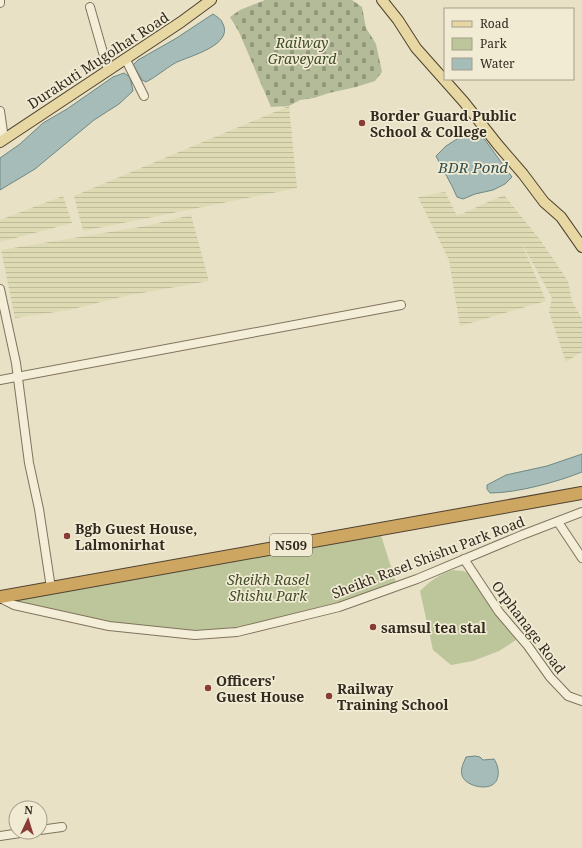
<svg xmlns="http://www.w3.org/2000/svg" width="582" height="848" font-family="'Noto Serif',serif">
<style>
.farmland{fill:url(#farmland-rules)}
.cemetery{fill:url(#cemetery-stones)}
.green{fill:#bdc59b}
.water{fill:#a6bcb8;stroke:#6e8985}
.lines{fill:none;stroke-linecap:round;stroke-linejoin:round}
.minor-casing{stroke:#81735e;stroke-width:10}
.major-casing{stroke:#4f4231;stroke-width:12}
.highway-casing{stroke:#4f4231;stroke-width:14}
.minor{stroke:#f4eed8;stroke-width:8}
.major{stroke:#e7d7a2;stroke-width:10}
.highway{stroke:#cda661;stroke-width:12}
.poi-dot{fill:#893b35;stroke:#f1ebd4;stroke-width:1.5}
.labels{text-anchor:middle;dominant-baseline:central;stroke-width:3.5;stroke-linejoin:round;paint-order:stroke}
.shield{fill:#f1ebd4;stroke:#6c6556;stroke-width:1}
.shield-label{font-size:13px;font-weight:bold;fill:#332b20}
.park-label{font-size:14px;font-style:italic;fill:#414d29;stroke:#f1ebd4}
.street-label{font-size:14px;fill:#332b20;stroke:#f1ebd4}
.poi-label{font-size:14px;font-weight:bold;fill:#332b20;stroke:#f1ebd4;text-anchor:start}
.water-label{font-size:15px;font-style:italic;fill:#315151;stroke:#f1ebd4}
</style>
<defs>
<pattern id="farmland-rules" width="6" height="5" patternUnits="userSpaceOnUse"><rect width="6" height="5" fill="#dddab4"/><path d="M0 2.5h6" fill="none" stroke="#bebb9a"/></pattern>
<pattern id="cemetery-stones" width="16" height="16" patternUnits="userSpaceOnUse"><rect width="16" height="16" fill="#b4bb99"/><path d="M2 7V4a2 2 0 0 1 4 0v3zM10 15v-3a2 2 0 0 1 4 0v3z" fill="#93987c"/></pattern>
</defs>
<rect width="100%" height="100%" fill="#e8e1c6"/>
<g class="farmland">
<path d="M289,106L297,188L83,231L74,196Z"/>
<path d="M445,192L457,216L504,195L541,241L568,281L572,301L582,319V352L566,362L549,312L552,298L522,244L546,301L460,326L449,260L418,197Z"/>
<path d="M63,196L72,223L0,242V220Z"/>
<path d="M191,215L209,281L125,296L69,310L15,318L1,250L146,226Z"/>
</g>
<path class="cemetery" d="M265,0H352L362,7L366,28L376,44L382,72L375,81L356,87L329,93L314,98L300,100L289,106L271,107L239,32L230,17L240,10Z"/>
<g class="green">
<path d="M379,529L397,586L369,597L244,627L204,630H165L72,618L0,597Z"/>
<path d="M453,570C458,571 462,570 466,572C477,579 510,627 516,640L499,651L473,661L451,665L433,650L420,591C430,581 440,574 453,570Z"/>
</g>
<g class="water">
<path d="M213,14C216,16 221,19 222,22C236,45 189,56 175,63C165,69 156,77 146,82L142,80L133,65L138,60L175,39Z"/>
<path d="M124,73L130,77L133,91L119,104L94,120L35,169L0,190V158L20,144L43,123L67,109L113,77Z"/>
<path d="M473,129L485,140L512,177L505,184L493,190L475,194L463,199L457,197C451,182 443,171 436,156L446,146Z"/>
<path d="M582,454V472C557,482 517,493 490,493L487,489V485L506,475L547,466Z"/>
<path d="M475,756L480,757L483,760L494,759C499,766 501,780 492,785C484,790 464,785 462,775C460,769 464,762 466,757Z"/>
</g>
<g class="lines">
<defs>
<g id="minor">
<path d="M0,3V0"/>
<path d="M90,7L108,70"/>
<path d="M125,58L144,96"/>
<path d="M0,111L4,139"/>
<path d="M0,289L16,363L29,463L39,509L51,588"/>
<path d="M0,380L401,305"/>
<path d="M558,522L582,558"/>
<path d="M464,559L499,612L528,646L550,677L568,696L582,701"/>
<path d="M0,598L14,605L109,626L195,635L237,632L339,607L417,579L522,535L582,512"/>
<path d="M40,830L62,827"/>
<path d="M0,836L27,832"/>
</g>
<g id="major">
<path d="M382,0L398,20L416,48L464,102L498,145L523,174L544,202L561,217L582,247"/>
<path d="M0,142L181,22L211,0"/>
</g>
<path id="highway" d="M0,597L582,493"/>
</defs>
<use href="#minor" class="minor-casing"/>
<use href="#major" class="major-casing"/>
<use href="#highway" class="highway-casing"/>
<use href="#minor" class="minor"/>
<use href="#major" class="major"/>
<use href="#highway" class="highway"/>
</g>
<g class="poi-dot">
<circle cx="362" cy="123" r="4"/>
<circle cx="67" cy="536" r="4"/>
<circle cx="373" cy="627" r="4"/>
<circle cx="208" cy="688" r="4"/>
<circle cx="329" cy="696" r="4"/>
</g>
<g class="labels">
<rect class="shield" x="270" y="534" width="42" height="22" rx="3"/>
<g class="shield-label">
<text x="291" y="545">N509</text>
</g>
<g class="park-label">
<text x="302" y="42">Railway<tspan x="302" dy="16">Graveyard</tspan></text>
<text x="268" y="579">Sheikh Rasel<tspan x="268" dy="16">Shishu Park</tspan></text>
</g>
<g class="street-label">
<text transform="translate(98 60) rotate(-33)">Durakuti Mugolhat Road</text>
<text transform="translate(428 557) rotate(-21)">Sheikh Rasel Shishu Park Road</text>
<text transform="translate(529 627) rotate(53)">Orphanage Road</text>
</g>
<g class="poi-label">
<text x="370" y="115">Border Guard Public<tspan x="370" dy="16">School &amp; College</tspan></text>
<text x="75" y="528">Bgb Guest House,<tspan x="75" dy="16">Lalmonirhat</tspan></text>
<text x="381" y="627">samsul tea stal</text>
<text x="216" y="680">Officers'<tspan x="216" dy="16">Guest House</tspan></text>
<text x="337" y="688">Railway<tspan x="337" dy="16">Training School</tspan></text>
</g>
<g class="water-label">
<text x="473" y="167">BDR Pond</text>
</g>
</g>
<rect x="444" y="8" width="130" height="72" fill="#f1ebd4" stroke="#a59e8c"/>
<rect x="452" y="21" width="20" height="6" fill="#e7d7a2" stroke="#a59e8c"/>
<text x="480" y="28" font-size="12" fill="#332b20">Road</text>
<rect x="452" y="38" width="20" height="12" fill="#bdc59b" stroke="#a59e8c"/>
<text x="480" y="48" font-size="12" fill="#332b20">Park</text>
<rect x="452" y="58" width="20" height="12" fill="#a6bcb8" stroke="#a59e8c"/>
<text x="480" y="68" font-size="12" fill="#332b20">Water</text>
<g transform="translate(28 820) rotate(4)"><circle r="19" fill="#f1ebd4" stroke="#a59e8c"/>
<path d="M0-3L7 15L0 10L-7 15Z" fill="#893b35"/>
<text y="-6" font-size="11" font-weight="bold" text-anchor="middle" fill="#332b20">N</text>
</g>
</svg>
